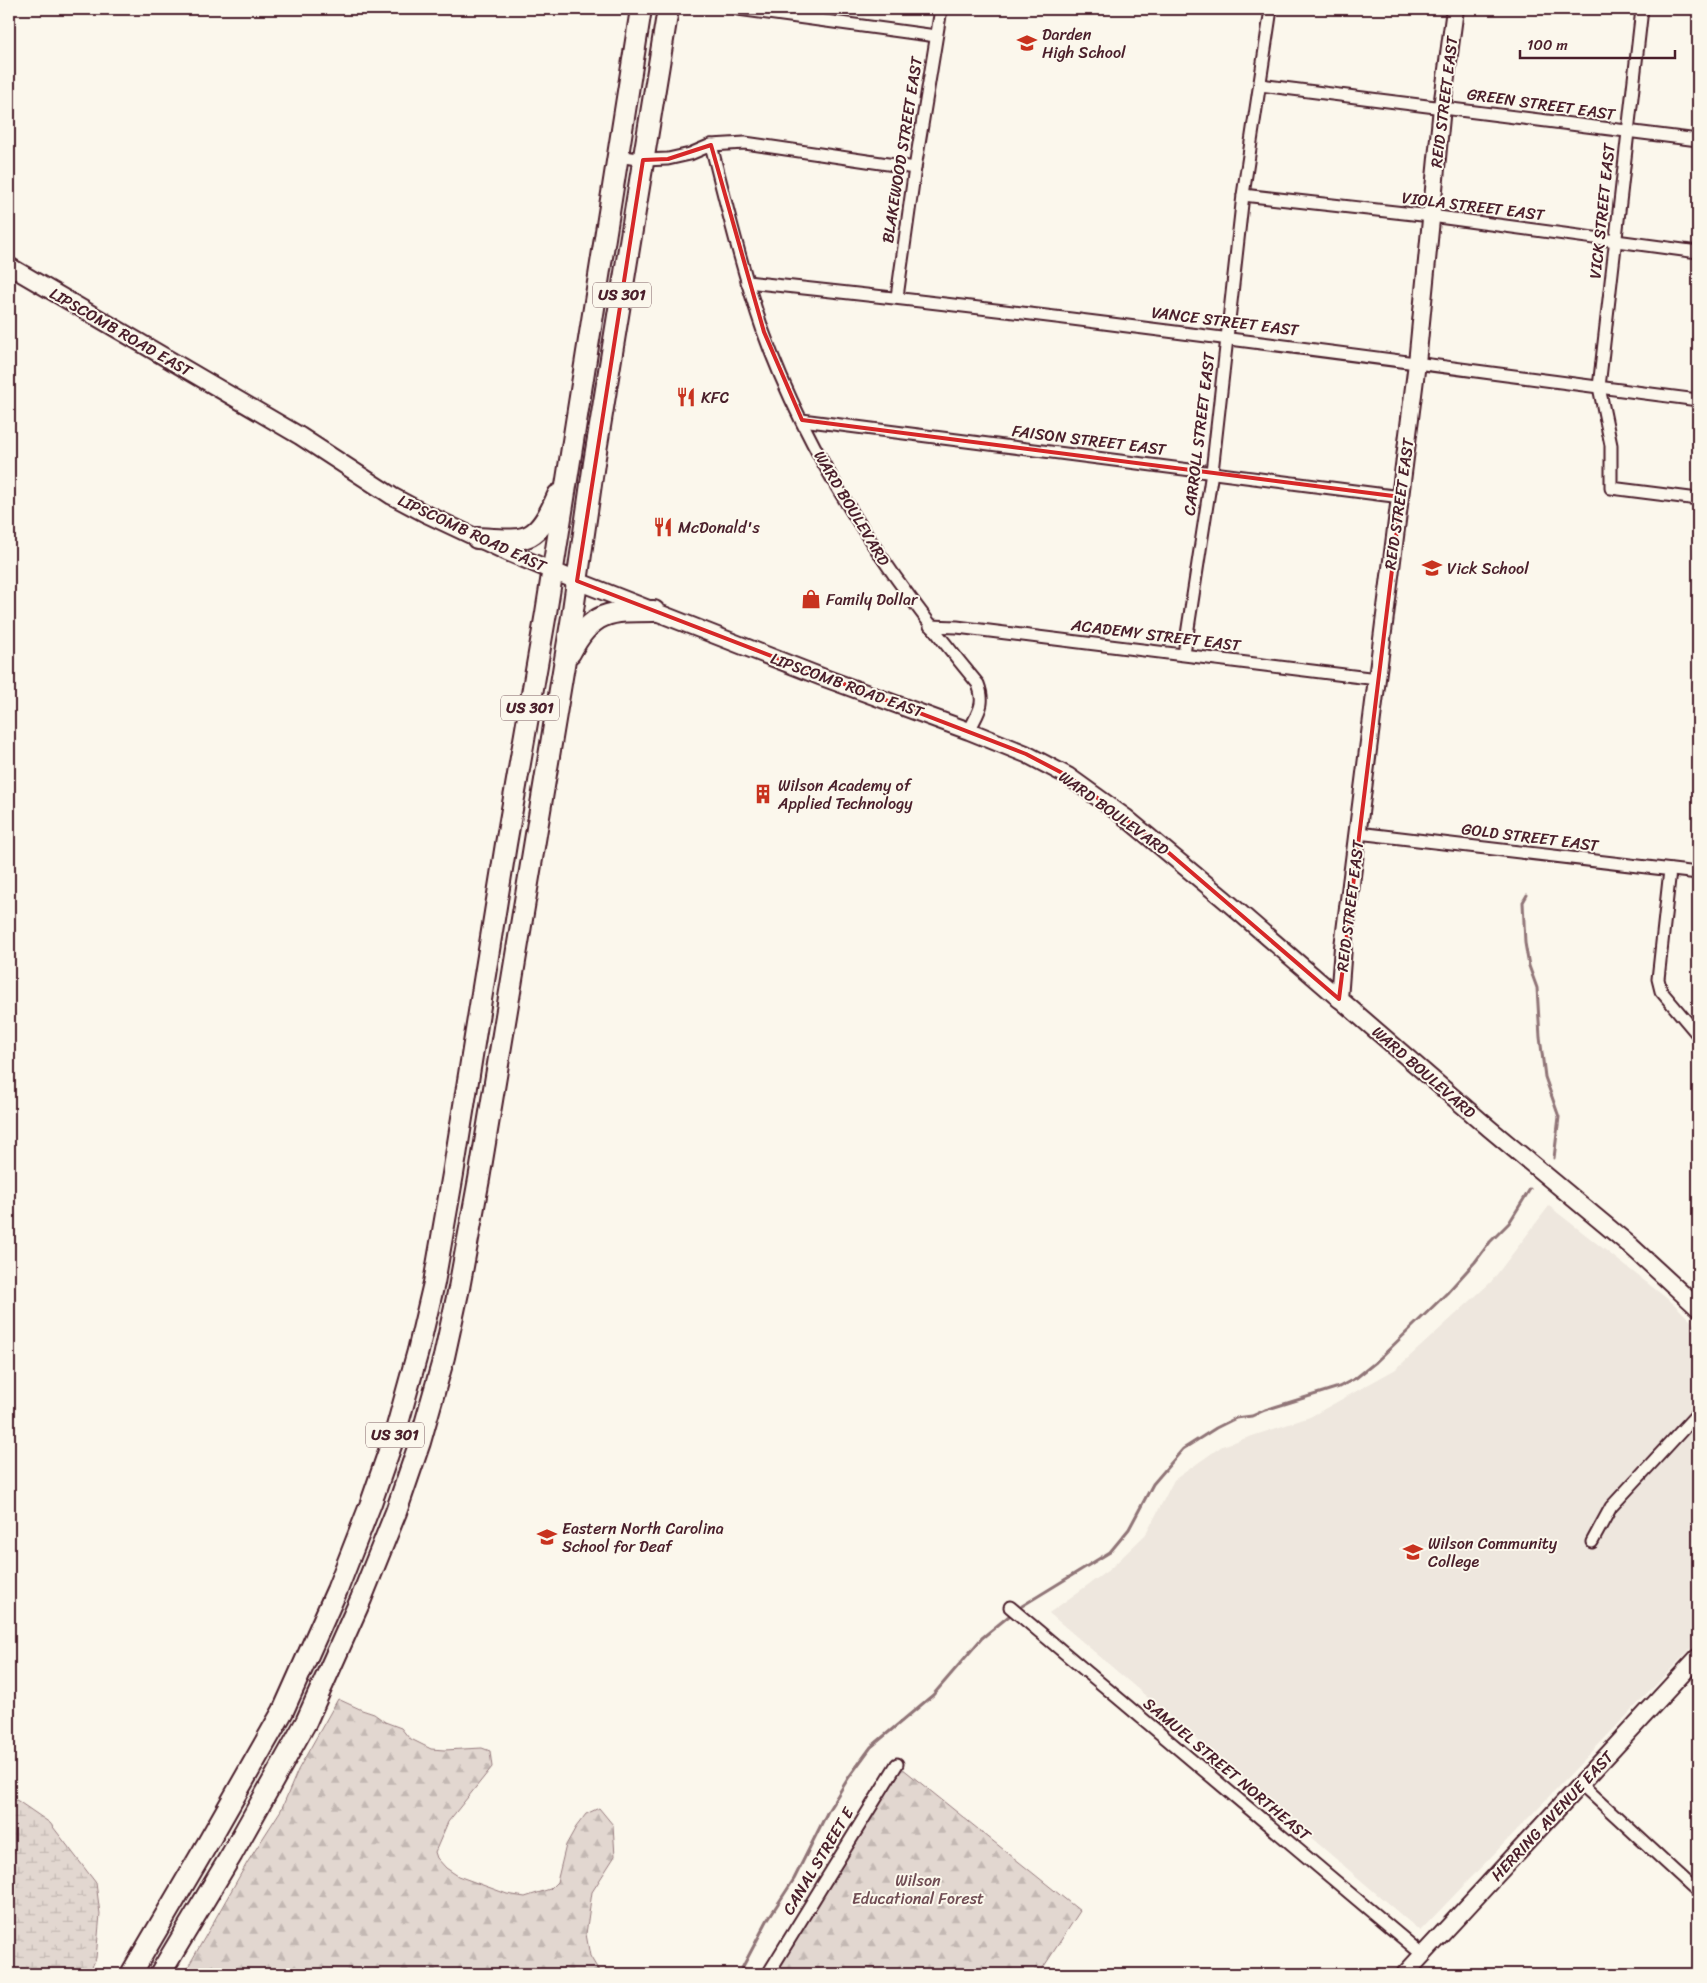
<svg xmlns="http://www.w3.org/2000/svg" width="1707" height="1983" font-family="Sriracha,sans-serif">
<style>
.built{fill:#eee7de}
.forest{fill:url(#forest-firs);stroke:#967b7e}
.wetland{fill:url(#wetland-marsh);stroke:#967b7e}
.lines{fill:none;stroke-linecap:round;stroke-linejoin:round}
.stream{stroke:#907477;stroke-width:3}
.street-casing{stroke:#4a1f2b;stroke-width:15}
.secondary-casing{stroke:#4a1f2b;stroke-width:20}
.highway-casing{stroke:#4a1f2b;stroke-width:24}
.street{stroke:#fbf7ec;stroke-width:11}
.secondary{stroke:#fbf7ec;stroke-width:16}
.highway{stroke:#fbf7ec;stroke-width:20}
.marked{fill:none;stroke:#d62828;stroke-width:4;stroke-linejoin:round}
.labels{text-anchor:middle;dominant-baseline:central;stroke-width:4;stroke-linejoin:round;paint-order:stroke}
.shield{fill:#fbf7ec;stroke:#7f6065;stroke-width:1}
.shield-label{font-size:15px;font-weight:bold;fill:#4a1f2b}
.poi-label{font-size:16px;fill:#4a1f2b;stroke:#fbf7ec;text-anchor:start}
.street-label{font-size:16px;fill:#4a1f2b;stroke:#fbf7ec}
.park-label{font-size:16px;fill:#704d54;stroke:#fbf7ec}
</style>
<defs>
<pattern id="forest-firs" width="22" height="20" patternUnits="userSpaceOnUse" patternTransform="scale(1.25)"><rect width="22" height="20" fill="#e2d7d0"/><path d="M5 1l3.5 6h-7zM16 11l3.5 6h-7z" fill="#c3b8b3"/></pattern>
<pattern id="wetland-marsh" width="20" height="14" patternUnits="userSpaceOnUse" patternTransform="scale(1.25)"><rect width="20" height="14" fill="#e2d7d0"/><path d="M1 5h8M5 5V1M11 12h8M15 12V8" fill="none" stroke="#c3b8b3"/></pattern>
</defs>
<rect width="100%" height="100%" fill="#fbf7ec"/>
<filter id="ink" filterUnits="userSpaceOnUse"><feTurbulence type="fractalNoise" baseFrequency=".02" numOctaves="2"/><feDisplacementMap in="SourceGraphic" scale="10" xChannelSelector="R" yChannelSelector="G"/><feConvolveMatrix kernelMatrix="1 2 1 2 8 2 1 2 1" color-interpolation-filters="sRGB"/></filter>
<g filter="url(#ink)">
<path class="built" d="M1549,1206L1674,1304L1698,1328V1641L1420,1931L1049,1613L1110,1569L1146,1534L1174,1480L1222,1446L1310,1417L1396,1369L1491,1282Z"/>
<g class="forest">
<path d="M338,1699L362,1710L374,1714L385,1722L401,1728L409,1738L431,1749L444,1750L482,1748L490,1751L492,1767L448,1822L435,1852L437,1858L446,1868L458,1876L507,1894L525,1897L550,1889L557,1882L566,1845L576,1827L586,1814L599,1808L613,1825L615,1856L592,1892L586,1934L590,1956L599,1971L603,1974H184L247,1863L281,1810L298,1770Z"/>
<path d="M897,1764L1080,1911L1039,1974H761Z"/>
</g>
<path class="wetland" d="M9,1797L18,1801L50,1823L96,1883L100,1914L96,1958L89,1974H9Z"/>
<g class="lines">
<g class="stream">
<path d="M1527,895L1523,902L1525,943L1529,966L1537,988L1540,1037L1545,1077L1559,1117L1554,1158"/>
<path d="M1022,1606L1110,1552L1129,1529L1153,1484L1183,1449L1216,1428L1236,1418L1252,1416L1265,1410L1339,1387L1356,1378L1376,1362L1447,1293L1475,1262L1490,1242L1509,1223L1530,1189"/>
<path d="M739,1974L768,1919L794,1879L828,1811L849,1777L871,1747L933,1695L982,1638L1009,1616"/>
</g>
<defs>
<g id="street">
<path d="M738,9L936,36"/>
<path d="M1642,9L1599,387L1611,445V488L1698,499"/>
<path d="M1260,85L1698,140"/>
<path d="M711,145C727,207 742,270 763,331C810,462 890,578 978,684C986,705 978,712 969,731"/>
<path d="M619,156L643,160L668,159L690,154L711,145L745,143L915,168"/>
<path d="M1243,195L1431,216L1698,252"/>
<path d="M747,282C1065,315 1381,359 1698,400"/>
<path d="M897,297L915,168L941,9"/>
<path d="M802,420L1401,497"/>
<path d="M930,626L957,627L1377,679"/>
<path d="M1184,654L1212,472L1243,195L1271,9"/>
<path d="M1358,833L1698,873"/>
<path d="M1670,870L1658,979L1661,991L1698,1035"/>
<path d="M1592,1542L1611,1507L1698,1413"/>
<path d="M1010,1607L1423,1955"/>
<path d="M1581,1784L1698,1892"/>
<path d="M768,1974L897,1764"/>
</g>
<g id="secondary">
<path d="M9,266L300,436L392,496L424,513L507,552L577,581L822,677L969,731L1026,754L1068,776L1125,817L1224,899L1490,1129L1632,1247L1698,1308"/>
<path d="M1339,999L1343,947L1417,363L1442,107L1455,9"/>
<path d="M1405,1974L1698,1657"/>
</g>
<g id="highway">
<path d="M477,538C527,541 536,545 558,495"/>
<path d="M570,653C592,611 609,611 654,611"/>
<path d="M131,1974L209,1841L283,1711L337,1590L371,1503L395,1434L418,1351L434,1283L453,1174L506,844L546,613L641,9"/>
<path d="M160,1974L232,1854L306,1722L361,1599L396,1512L420,1442L444,1357L459,1288L479,1179L572,617L594,463L668,9"/>
</g>
</defs>
<use href="#street" class="street-casing"/>
<use href="#secondary" class="secondary-casing"/>
<use href="#highway" class="highway-casing"/>
<use href="#street" class="street"/>
<use href="#secondary" class="secondary"/>
<use href="#highway" class="highway"/>
</g>
</g>
<path class="marked" d="M711,145L764,332L802,420L1401,497L1339,999L1155,841L1068,776L1026,754L577,581L643,160L668,159Z"/>
<defs>
<symbol id="school-bare" viewBox="-9 -9 18 18"><path d="M0-5L7-2L0 1L-7-2ZM-4 1L0 2.5L4 1V4Q0 6-4 4Z" fill="#c8321e" stroke="#fbf7ec" stroke-width="2.5" paint-order="stroke"/></symbol>
<symbol id="restaurant-bare" viewBox="-9 -9 18 18"><path d="M-5-6h1v4h1v-4h1v4h1v-4h1v5L-1.5 .5V6h-2V.5L-5-1ZM5-6V6H3V1.5H1.5Q1.5-4 5-6Z" fill="#c8321e" stroke="#fbf7ec" stroke-width="2.5" paint-order="stroke"/></symbol>
<symbol id="shop-bare" viewBox="-9 -9 18 18"><path d="M-5-2.5h2.3a2.7 3.5 0 0 1 5.4 0H5L5.5 6h-11ZM-1.5-2.5h3a1.5 2.3 0 0 0-3 0Z" fill="#c8321e" stroke="#fbf7ec" stroke-width="2.5" paint-order="stroke"/></symbol>
<symbol id="building-bare" viewBox="-9 -9 18 18"><path d="M-4-6H4V6H1V3H-1V6H-4ZM-2.5-4.3h1.7v1.8h-1.7ZM.8-4.3h1.7v1.8H.8ZM-2.5-1h1.7V.8h-1.7ZM.8-1h1.7V.8H.8Z" fill="#c8321e" stroke="#fbf7ec" stroke-width="2.5" paint-order="stroke"/></symbol>
<symbol id="university-bare" viewBox="-9 -9 18 18"><path d="M0-5L7-2L0 1L-7-2ZM-4 1L0 2.5L4 1V4Q0 6-4 4Z" fill="#c8321e" stroke="#fbf7ec" stroke-width="2.5" paint-order="stroke"/></symbol>
</defs>
<g fill-rule="evenodd">
<use href="#school-bare" x="1013" y="29" width="28" height="28"/>
<use href="#restaurant-bare" x="672" y="383" width="28" height="28"/>
<use href="#restaurant-bare" x="649" y="513" width="28" height="28"/>
<use href="#school-bare" x="1418" y="554" width="28" height="28"/>
<use href="#shop-bare" x="797" y="585" width="28" height="28"/>
<use href="#building-bare" x="749" y="780" width="28" height="28"/>
<use href="#school-bare" x="533" y="1523" width="28" height="28"/>
<use href="#university-bare" x="1399" y="1538" width="28" height="28"/>
</g>
<g class="labels">
<g class="shield">
<rect x="593" y="282.5" width="58" height="25" rx="4"/>
<rect x="501" y="695.5" width="58" height="25" rx="4"/>
<rect x="366" y="1422.5" width="58" height="25" rx="4"/>
</g>
<g class="shield-label">
<text x="622" y="295">US 301</text>
<text x="530" y="708">US 301</text>
<text x="395" y="1435">US 301</text>
</g>
<g class="poi-label">
<text x="1042" y="34">Darden<tspan x="1042" dy="18">High School</tspan></text>
<text x="701" y="397">KFC</text>
<text x="678" y="527">McDonald's</text>
<text x="1447" y="568">Vick School</text>
<text x="826" y="599">Family Dollar</text>
<text x="778" y="785">Wilson Academy of<tspan x="778" dy="18">Applied Technology</tspan></text>
<text x="562" y="1528">Eastern North Carolina<tspan x="562" dy="18">School for Deaf</tspan></text>
<text x="1428" y="1543">Wilson Community<tspan x="1428" dy="18">College</tspan></text>
</g>
<g class="street-label">
<text transform="translate(1444 102) rotate(-83)">REID STREET EAST</text>
<text transform="translate(1541 104) rotate(8)">GREEN STREET EAST</text>
<text transform="translate(902 150) rotate(-81)">BLAKEWOOD STREET EAST</text>
<text transform="translate(1473 206) rotate(7)">VIOLA STREET EAST</text>
<text transform="translate(1602 211) rotate(-84)">VICK STREET EAST</text>
<text transform="translate(1225 321) rotate(7)">VANCE STREET EAST</text>
<text transform="translate(121 332) rotate(30)">LIPSCOMB ROAD EAST</text>
<text transform="translate(1199 434) rotate(-83)">CARROLL STREET EAST</text>
<text transform="translate(1089 440) rotate(7)">FAISON STREET EAST</text>
<text transform="translate(1399 504) rotate(-82)">REID STREET EAST</text>
<text transform="translate(852 508) rotate(59)">WARD BOULEVARD</text>
<text transform="translate(472 533) rotate(25)">LIPSCOMB ROAD EAST</text>
<text transform="translate(1156 635) rotate(7)">ACADEMY STREET EAST</text>
<text transform="translate(847 685) rotate(20)">LIPSCOMB ROAD EAST</text>
<text transform="translate(1114 813) rotate(36)">WARD BOULEVARD</text>
<text transform="translate(1530 837) rotate(7)">GOLD STREET EAST</text>
<text transform="translate(1350 906) rotate(-83)">REID STREET EAST</text>
<text transform="translate(1424 1072) rotate(41)">WARD BOULEVARD</text>
<text transform="translate(1227 1769) rotate(40)">SAMUEL STREET NORTHEAST</text>
<text transform="translate(1552 1816) rotate(-47)">HERRING AVENUE EAST</text>
<text transform="translate(818 1861) rotate(-59)">CANAL STREET E</text>
</g>
<g class="park-label">
<text x="918" y="1880">Wilson<tspan x="918" dy="18">Educational Forest</tspan></text>
</g>
</g>
<rect width="1707" height="1983" fill="none" stroke="#fbf7ec" stroke-width="30"/>
<rect x="15" y="15" width="1677" height="1953" fill="none" stroke="#4a1f2b" stroke-width="2" filter="url(#ink)"/>
<path d="M1520 50v8h155v-8" fill="none" stroke="#4a1f2b" stroke-width="2.5"/>
<text x="1527" y="50" font-size="15" fill="#4a1f2b" stroke="#fbf7ec" stroke-width="4" paint-order="stroke">100 m</text>
</svg>
